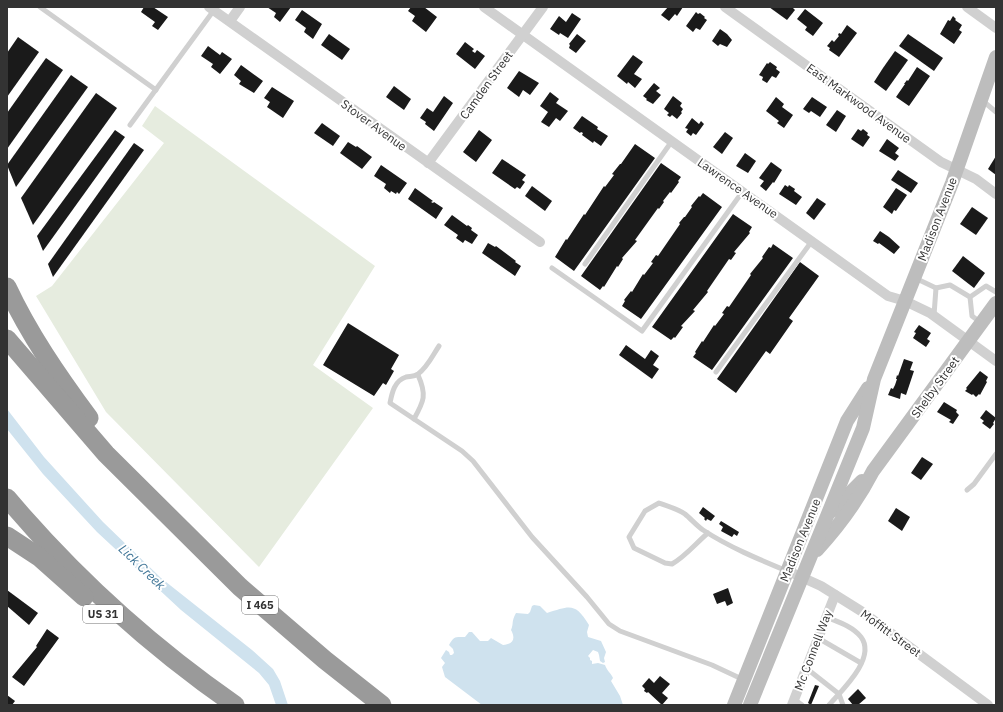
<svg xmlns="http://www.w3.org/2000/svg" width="1003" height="712" font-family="'IBM Plex Sans',sans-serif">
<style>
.green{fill:#e6ecdf}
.water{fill:#cfe2ee}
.building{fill:#1a1a1a}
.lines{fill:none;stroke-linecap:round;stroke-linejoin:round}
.service{stroke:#d0d0d0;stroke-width:5}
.minor{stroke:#d0d0d0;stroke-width:10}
.secondary{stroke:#bdbdbd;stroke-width:14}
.motorway{stroke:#9a9a9a;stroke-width:19}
.labels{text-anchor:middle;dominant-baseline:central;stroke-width:4;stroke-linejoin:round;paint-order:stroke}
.shield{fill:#fff;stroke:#707070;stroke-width:1}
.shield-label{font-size:11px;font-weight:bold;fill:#333}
.street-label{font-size:12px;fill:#333;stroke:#fff}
.water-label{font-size:13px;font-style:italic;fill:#3f7597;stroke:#fff}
</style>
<rect width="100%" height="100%" fill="#fff"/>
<path class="green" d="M155,106L375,266L313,365L373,408L259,567L106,412L36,296L52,286L164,143L142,126Z"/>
<g class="water">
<path d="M7,409L44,457L103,522L161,578L252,650L273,669L280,681L288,705H276L269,685L259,673L181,610L97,532L43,474L7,429Z"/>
<path d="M534,605L540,606L547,613C570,606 575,602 589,625L587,632L588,637L601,641L606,652L604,658L605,662L603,663L600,661L599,655L598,652L593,650L588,656L590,658V660L592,661V664L598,663L605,665C607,671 611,673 613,678L611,681L620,696L623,705H482L445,677L442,667L445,663L441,658L446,650L449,652L450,655H452L454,653L453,649L449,645C454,636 455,637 465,637L469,632H472L480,641H488L491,638L503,645C513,644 516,639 511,630C514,623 511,622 516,613L528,614L530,612L532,606Z"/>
</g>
<g class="building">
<path d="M144,7H153L168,17L158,30L152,26L155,22L141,12Z"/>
<path d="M267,7H291L280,22L274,17L276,13Z"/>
<path d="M411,7H424L437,17L426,32L412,21L415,16L408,11Z"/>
<path d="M668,7H683L677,16L675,14L669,21L661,15Z"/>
<path d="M769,7H792L795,10L787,20Z"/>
<path d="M805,9L823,23L813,36L805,30L807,27L797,19Z"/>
<path d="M302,10L322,24L313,39L304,32L306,28L295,20Z"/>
<path d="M696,12L698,14L700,13L705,17L704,18L707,20L700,30L696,28L693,32L686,26Z"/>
<path d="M572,13L581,19L568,38L560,33L559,35L550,29L559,16L566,22Z"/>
<path d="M953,16L956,19L955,20L962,25L959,30L962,32L954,44L940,34L948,20L950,21Z"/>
<path d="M847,25L857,33L839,57L829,50L830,48L827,46L832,40L834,42L839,36L838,35L839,33L841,34Z"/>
<path d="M720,29L727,34L732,40L727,47L720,44L718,46L712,41Z"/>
<path d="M329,34L350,49L342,60L321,45Z"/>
<path d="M577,34L586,41L576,53L569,48L570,45L569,44Z"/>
<path d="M908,34L943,58L934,71L899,46Z"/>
<path d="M18,37L39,52L7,97V53Z"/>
<path d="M465,42L474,49L472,51L475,53L477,50L485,56L475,69L456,54Z"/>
<path d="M208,46L220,55L222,52L232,59L220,74L211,67L213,64L201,56Z"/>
<path d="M895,51L908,60L886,91L874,82L883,68Z"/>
<path d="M633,55L643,62L634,74L642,79L635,88L628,82L627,84L617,76Z"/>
<path d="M46,58L63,70L7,149V113Z"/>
<path d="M770,62L777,67L776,69L780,72L776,78L772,76L767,83L762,80L763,77L759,75L767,63L768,64Z"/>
<path d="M241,65L263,81L254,93L239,84L241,81L234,75Z"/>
<path d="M917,67L930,76L909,106L896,97L905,84H904L907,80L908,81Z"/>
<path d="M519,71L539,83L530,95L523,90L519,97L507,88Z"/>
<path d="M71,75L88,87L16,187L7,165Z"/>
<path d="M654,83L660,88L656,91L661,95L653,104L646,100L647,99L643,96Z"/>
<path d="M394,86L411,99L404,110L386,97Z"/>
<path d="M272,87L294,101L283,118L267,107L270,102L264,98Z"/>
<path d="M550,92L559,99L556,103L568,111L560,121L556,118L549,127L541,122L548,112L540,106Z"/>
<path d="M96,93L117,108L33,225L21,198Z"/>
<path d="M444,96L453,103L434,131L425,124L426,122L420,118L427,108L433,112Z"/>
<path d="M673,96L682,103L680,106L683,109L681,112L682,113L677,119L672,115L670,117L667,115L669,113L664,109Z"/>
<path d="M776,97L784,104L782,107L793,115L784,128L777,123L779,121L766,111Z"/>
<path d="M812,97L827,107L820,117L811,111L809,113L803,109Z"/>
<path d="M837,110L846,116L836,132L826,125Z"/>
<path d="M582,116L598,127L597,129L608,136L601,146L594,141L593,143L582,135L583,133L581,132L580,133L573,128Z"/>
<path d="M692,118L699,124L701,121L704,124L696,135L693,133L691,136L686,132L688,129L685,128Z"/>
<path d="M322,123L340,136L333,146L314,133Z"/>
<path d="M858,129L861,131L863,129L868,133L867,135L870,137L863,147L851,139Z"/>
<path d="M115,130L125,137L43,251L37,236Z"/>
<path d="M479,130L492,140L476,162L463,152L472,140Z"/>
<path d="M725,132L733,138L722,154L713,147Z"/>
<path d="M887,139L899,148L895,153L899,156L895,161L879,151Z"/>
<path d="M348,142L356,147L357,146L372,157L362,169L340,153Z"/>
<path d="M134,143L144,150L53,277L48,264Z"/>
<path d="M635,144L655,158L574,271L555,257L566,239L567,240L584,214L585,215L604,186L605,187L614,175L612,174L620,164H621Z"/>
<path d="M745,153L756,161L748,173L736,166Z"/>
<path d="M996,156V175L988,169Z"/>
<path d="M502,159L526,175L522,180L525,182L520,189L517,187L515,189L492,173Z"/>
<path d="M771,162L782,170L774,183L773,182L766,191L760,186L764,181L759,178Z"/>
<path d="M661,163L681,177L678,181L679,182L671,193L670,192L663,201L664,202L659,209L658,208L635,240L637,241L622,258L623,259L618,267L617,266L604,287L603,286L600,290L581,276Z"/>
<path d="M381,165L407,183L399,194L397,192L396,194L391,191L390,193L384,188L386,184L374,176Z"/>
<path d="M898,170L918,183L911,193L891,180Z"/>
<path d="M785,185L788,187L789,185L795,189L794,191L802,197L796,205L779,194Z"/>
<path d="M532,186L552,201L545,211L525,196Z"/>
<path d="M415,188L433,201L431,202L433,203L434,202L443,208L436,219L408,199Z"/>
<path d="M896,188L907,195L896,211L894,210L892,214L883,207Z"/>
<path d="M703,193L722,207L641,319L622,306L625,301L624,300L631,291L632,292L643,274L644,275L653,263L651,262L656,255L658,256L680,224L679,223L684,217H685L692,207L691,206L699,196L700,197Z"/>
<path d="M817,198L826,204L814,220L806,213Z"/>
<path d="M972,207L988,218L976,235L960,224Z"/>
<path d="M733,214L752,227L749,232L750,233L734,252L736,253L731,260L729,259L707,291L708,292L693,310L695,311L681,326L683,327L675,338L674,337L671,340L652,327Z"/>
<path d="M452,215L467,226L468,225L472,228L471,230L478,235L472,244L465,240L463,243L456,238L458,235L444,225Z"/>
<path d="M880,231L889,237L900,247L894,254L879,243L878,244L873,241Z"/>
<path d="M488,243L495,247L496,246L516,261L515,262L521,266L515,276L482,253Z"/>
<path d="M773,244L793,258L712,370L693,357L696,353L695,352L702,341L703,342L714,325L715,326L724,314L722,313L727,306L729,307L751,275L750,274L763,258L762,257L769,247L771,248Z"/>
<path d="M963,256L985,273L974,288L952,271Z"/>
<path d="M800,262L819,276L789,318L793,321L770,354L766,351L736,393L717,379Z"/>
<path d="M348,323L399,355L391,369L394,371L386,385L383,383L374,396L323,365Z"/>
<path d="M919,325L931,333L927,339L930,341L926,347L913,338L916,333L914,332Z"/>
<path d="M626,345L645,359L651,350L659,356L653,365L659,369L652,379L619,355Z"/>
<path d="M904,359L913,362L910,370L914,371L906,395L901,393L900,399L888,395L891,388L893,389L895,385L897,379H896L897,375L898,376Z"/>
<path d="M980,371L988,377L986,381L987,382L980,395L979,394L976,397L973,394L972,395L965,391L967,389L966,388Z"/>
<path d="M944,402L957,410L956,412L959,415L953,424L949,422L951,420L937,412Z"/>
<path d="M986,410L996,418L993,423L994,424L990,429L982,423L984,421L980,418Z"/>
<path d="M922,457L933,464L921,480L911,473Z"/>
<path d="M703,507L715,516L711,521L707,519L706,521L704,519L705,518L699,513Z"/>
<path d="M896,508L910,517L902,531L888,521Z"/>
<path d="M721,521L739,532L737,536L734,534L732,537L721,531L723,527L719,524Z"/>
<path d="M728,588L733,603L727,606L725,601L717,604L713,594Z"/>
<path d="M7,590L38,613L29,625L7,606Z"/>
<path d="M47,629L59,638L24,686L12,677L37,647L36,646Z"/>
<path d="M660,676L670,684L662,693L668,698L662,705L648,692L647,693L644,691L645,689L642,686L649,678L654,683Z"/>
<path d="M815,685L819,686L811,705L808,703Z"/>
<path d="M858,689L866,698L858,705H853L848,699Z"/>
<path d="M7,695L15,701L12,705H7Z"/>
</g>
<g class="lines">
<g class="service">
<path d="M40,7L156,90"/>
<path d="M983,101L996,112"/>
<path d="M130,125L214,10"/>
<path d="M585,264L672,141"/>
<path d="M552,268L642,331L743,191"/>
<path d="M915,278L936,288L950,285L970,297L972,316L980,322"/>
<path d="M970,297L986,286L996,292"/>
<path d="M934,315L936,288"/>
<path d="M439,346C433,355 427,368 418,374C414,377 410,376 406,377C394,381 392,393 390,403L462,451L473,461L532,537L587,597L609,624L620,631L712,665L744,680"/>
<path d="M716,372L812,241"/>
<path d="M414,419C424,401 427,395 418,375"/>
<path d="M967,490L974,484L996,454"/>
<path d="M708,533C696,543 686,556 672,564L665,563L634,548L629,537L645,511L659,503C667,506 678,509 685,514C691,519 697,526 703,530C729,547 758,559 787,571"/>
<path d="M826,617C838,622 852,626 861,637C877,658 841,691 829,705"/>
<path d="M818,638L861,663"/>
<path d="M806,668L839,694L843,705"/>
<path d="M794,699L802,705"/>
</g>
<g class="minor">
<path d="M209,7L540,242"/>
<path d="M484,7L888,296L905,301L930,313L996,361"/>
<path d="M725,7L941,162L976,179L996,194"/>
<path d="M967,7L996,28"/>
<path d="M230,21L240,7"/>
<path d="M428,163L543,7"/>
<path d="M788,571L821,586L861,611L988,705"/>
<path d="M792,705L835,595"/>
</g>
<g class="secondary">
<path d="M832,511L862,481"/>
<path d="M817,550C839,526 858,500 873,471L996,303"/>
<path d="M734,705L847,421L868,388"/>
<path d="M750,705L863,428L874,379L952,183L996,57"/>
</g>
<g class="motorway">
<path d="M7,287C29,334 58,376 89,418"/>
<path d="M7,339L106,454L240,587L325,660L382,705"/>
<path d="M7,498C74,577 150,646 235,705"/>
<path d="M7,536L39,557L84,597"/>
</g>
</g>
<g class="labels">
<g class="shield">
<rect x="242" y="596" width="36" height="18" rx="3"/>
<rect x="83" y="605" width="40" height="18" rx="3"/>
</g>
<g class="shield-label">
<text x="260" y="605">I 465</text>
<text x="103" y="614">US 31</text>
</g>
<g class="street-label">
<text transform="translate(486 85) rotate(-54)">Camden Street</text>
<text transform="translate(859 103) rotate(36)">East Markwood Avenue</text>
<text transform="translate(374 125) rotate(36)">Stover Avenue</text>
<text transform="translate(738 188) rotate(35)">Lawrence Avenue</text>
<text transform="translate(937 219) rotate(-69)">Madison Avenue</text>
<text transform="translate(935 387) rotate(-54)">Shelby Street</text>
<text transform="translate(800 540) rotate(-68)">Madison Avenue</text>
<text transform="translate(891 633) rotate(36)">Moffitt Street</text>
<text transform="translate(813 650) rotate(-69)">Mc Connell Way</text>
</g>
<g class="water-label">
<text transform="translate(142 567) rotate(44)">Lick Creek</text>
</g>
</g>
<rect width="1003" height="712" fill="none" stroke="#333333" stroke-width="16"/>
</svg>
